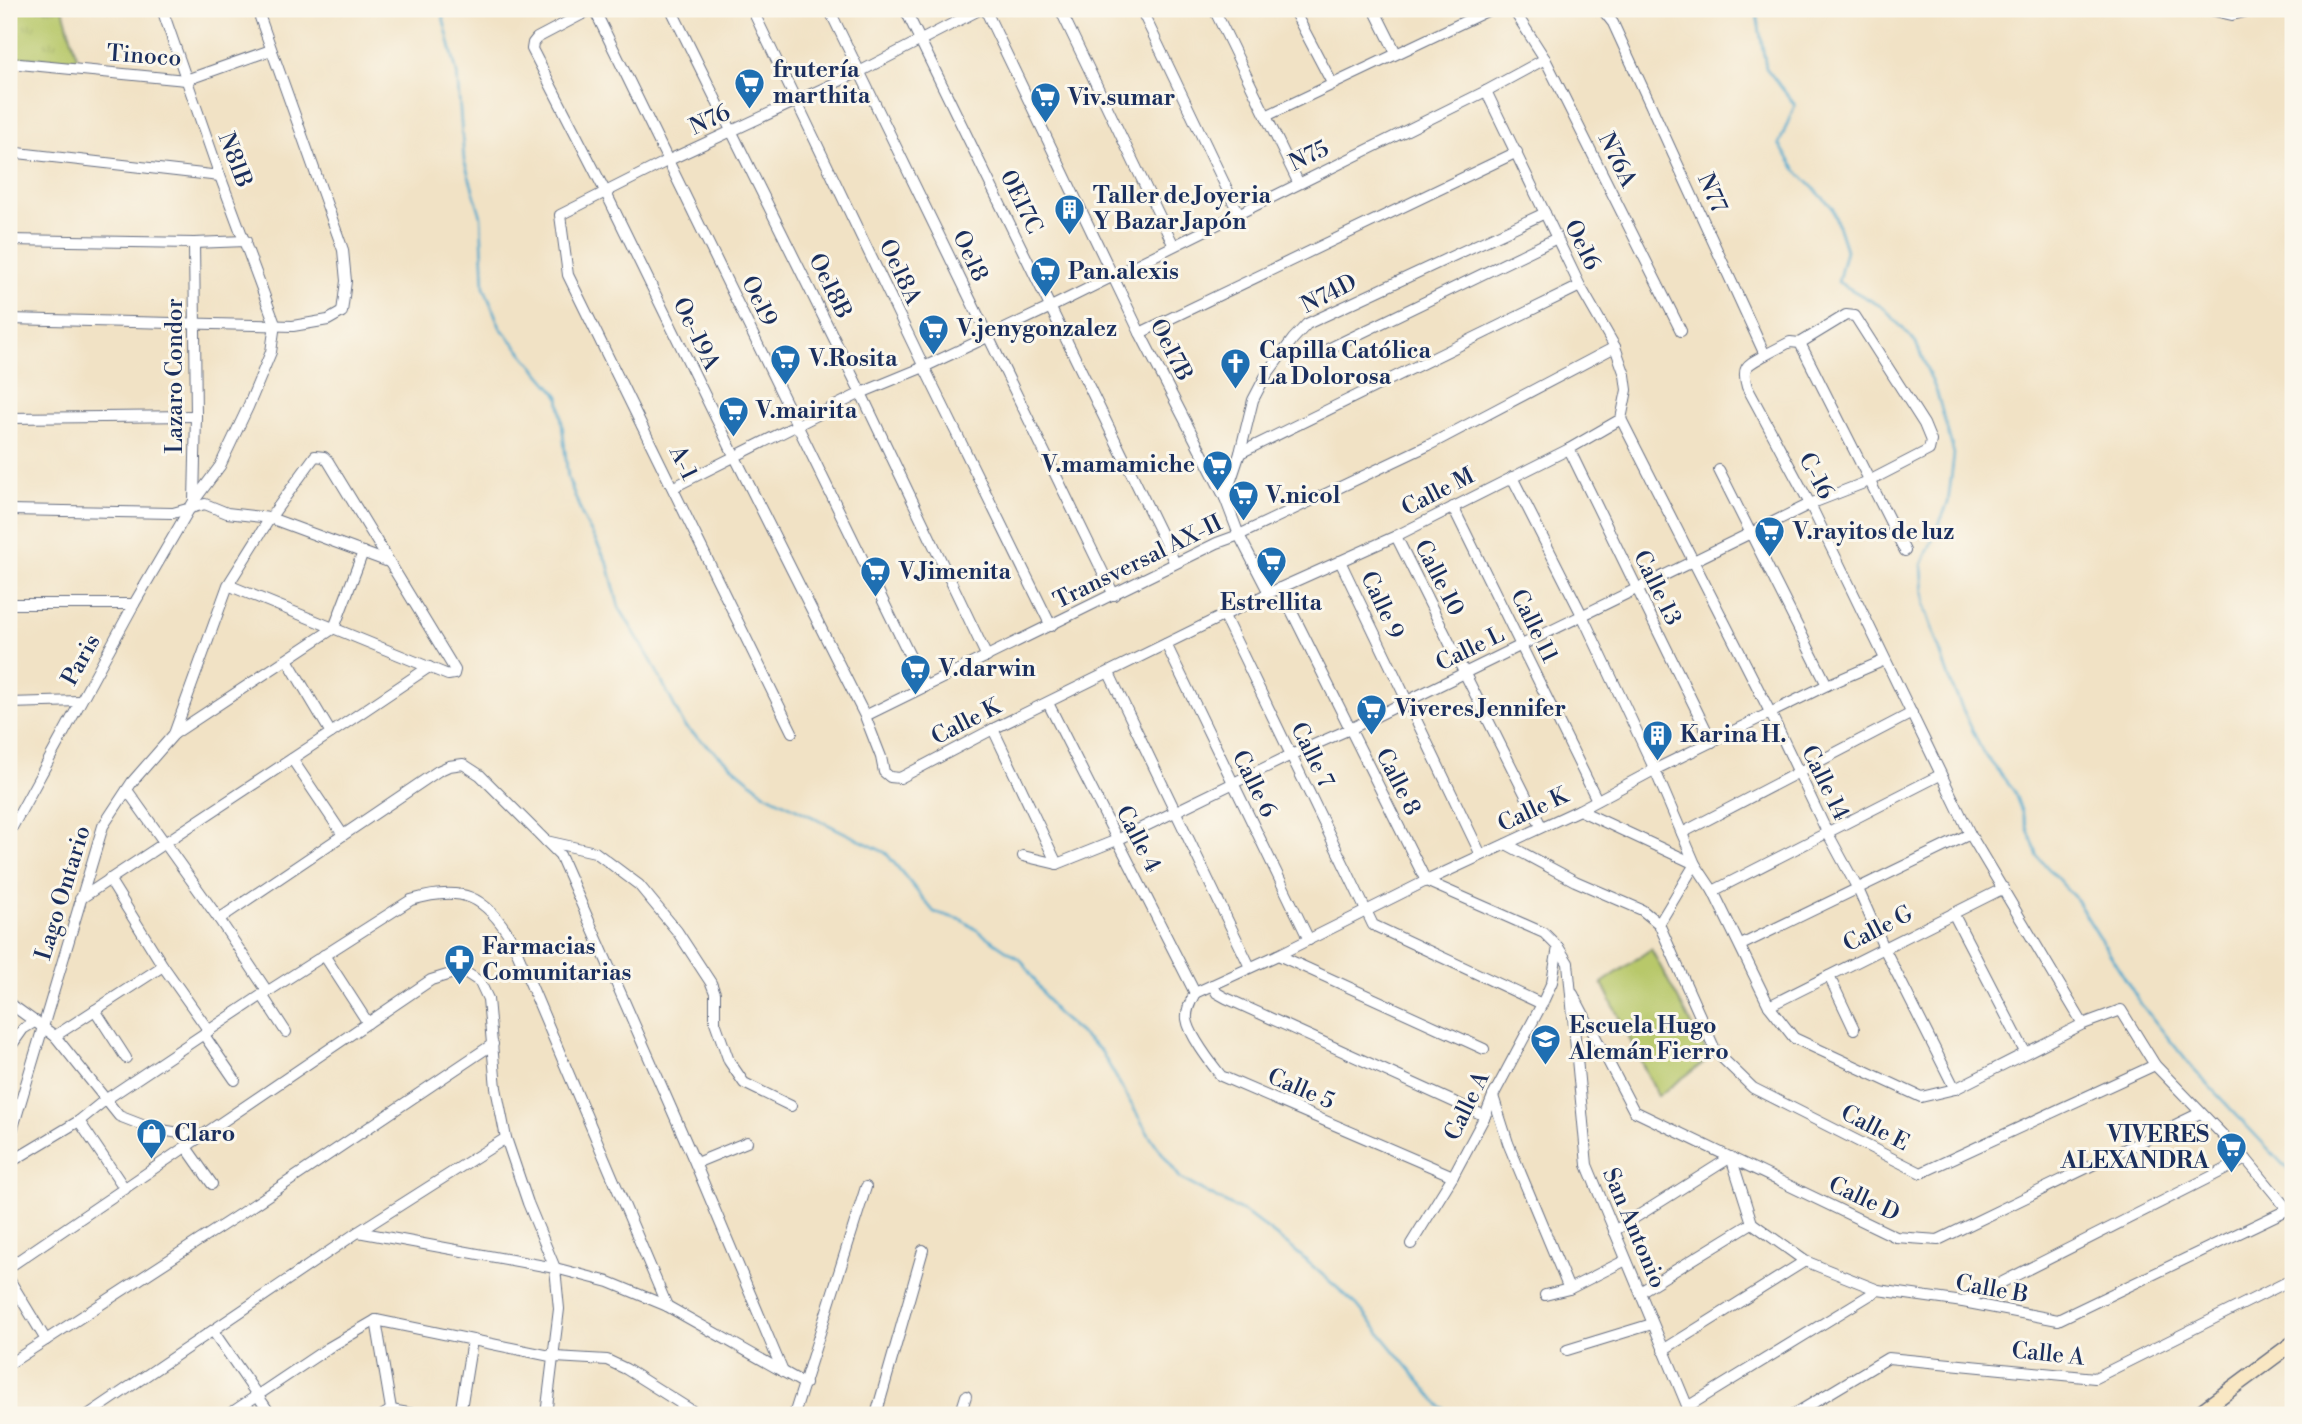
<svg xmlns="http://www.w3.org/2000/svg" width="2302" height="1424" font-family="'Libre Bodoni',serif">
<style>
.park{fill:url(#park-tufts);stroke:#6a7c64;stroke-width:2}
.pitch{fill:#b8c86b;stroke:#6a7c64;stroke-width:2}
.lines{fill:none;stroke-linecap:round;stroke-linejoin:round}
.stream{stroke:#50a7cc;stroke-width:2.5}
.street-casing{stroke:#666e82;stroke-width:12}
.secondary-casing{stroke:#666e82;stroke-width:17}
.street{stroke:#fff;stroke-width:10}
.secondary{stroke:#f9e7c3;stroke-width:14}
.labels{text-anchor:middle;dominant-baseline:central;stroke-width:6;stroke-linejoin:round;paint-order:stroke}
.street-label{font-size:23px;fill:#1b2f5e;stroke:#fbf7ec}
.poi-label{font-size:23px;font-weight:bold;fill:#1b2f5e;stroke:#fbf7ec;text-anchor:start}
</style>
<defs>
<pattern id="park-tufts" width="24" height="20" patternUnits="userSpaceOnUse" patternTransform="scale(1.75)"><rect width="24" height="20" fill="#b8c86b"/><path d="M3 7l-1-3M5 7V3M7 7l1-3M15 17l-1-3M17 17v-4M19 17l1-3" fill="none" stroke="#9eac5f"/></pattern>
</defs>
<rect width="100%" height="100%" fill="#fbf7ec"/>
<filter id="ink" filterUnits="userSpaceOnUse"><feTurbulence type="fractalNoise" baseFrequency=".0143" numOctaves="2"/><feDisplacementMap in="SourceGraphic" scale="14" xChannelSelector="R" yChannelSelector="G"/><feConvolveMatrix kernelMatrix="1 2 1 2 8 2 1 2 1" color-interpolation-filters="sRGB"/></filter>
<filter id="wash" filterUnits="userSpaceOnUse"><feTurbulence type="fractalNoise" baseFrequency=".00686" numOctaves="4" result="noise"/><feDisplacementMap in="SourceGraphic" scale="28" xChannelSelector="R" yChannelSelector="G"/><feGaussianBlur stdDeviation="1.57" result="paint"/><feColorMatrix in="noise" values="0 0 0 0 0 0 0 0 0 0 0 0 0 0 0 0 0 1.4 0 .05"/><feComposite in="paint" operator="in"/></filter>
<g filter="url(#wash)">
<rect width="100%" height="100%" fill="#f1e2c5"/>
<path class="park" d="M9,9H63L78,61L9,57Z"/>
<path class="pitch" d="M1651,949L1710,1058L1658,1096L1602,983Z"/>
<g class="lines">
<g class="stream">
<path d="M441,9L457,73L464,160L481,216L484,287L500,327L559,396L568,478L583,517L608,564L619,607L652,662L685,727L766,794L886,853L934,912L962,920L1022,961L1056,1013L1101,1051L1149,1135L1181,1179L1247,1214L1293,1249L1357,1305L1440,1406L1454,1415"/>
<path d="M1756,9L1766,68L1795,105L1779,144L1796,170L1832,207L1846,250L1838,282L1884,308L1916,343L1937,393L1954,454L1948,503L1922,565L1925,608L1952,686L1982,751L2014,791L2038,857L2075,898L2141,1004L2194,1070L2293,1175"/>
</g>
</g>
</g>
<g filter="url(#ink)">
<g class="lines">
<defs>
<g id="street">
<path d="M162,9L220,176L275,324L271,352L248,407L220,466L194,501"/>
<path d="M592,9L537,38L533,43L532,49L605,191L734,455L865,716L881,757L884,772L890,777L900,778L993,729L1269,593L1396,536L1569,449L1621,419"/>
<path d="M594,9L925,687"/>
<path d="M671,9L861,393L987,657"/>
<path d="M752,9L924,367L1051,626"/>
<path d="M829,9L1114,595"/>
<path d="M905,9L1175,563"/>
<path d="M985,9L1140,333L1225,498L1239,535L1269,593"/>
<path d="M1060,9L1173,244"/>
<path d="M1141,9L1238,212"/>
<path d="M1214,9L1298,182"/>
<path d="M1293,9L1332,83"/>
<path d="M1374,9L1396,53"/>
<path d="M1513,9L1545,59L1681,331"/>
<path d="M1602,9L1613,23L1765,355C1747,365 1741,366 1747,387L1810,504L1970,834L2083,1024"/>
<path d="M2206,9L2232,15L2257,9"/>
<path d="M9,63L186,80L271,50"/>
<path d="M1486,91L1580,286L1615,347L1625,375L1627,390L1621,419"/>
<path d="M1266,116L1491,9"/>
<path d="M9,152L220,176"/>
<path d="M9,240L194,243L246,241"/>
<path d="M9,319L293,326L328,320L342,312L346,281L343,250L257,9"/>
<path d="M1140,333L1517,152"/>
<path d="M1326,350L1557,238"/>
<path d="M1765,355L1790,342L1800,343L1905,551"/>
<path d="M9,418L196,416"/>
<path d="M1621,419L1771,714L1827,832L1858,889L1884,948L1955,1089"/>
<path d="M1569,449L1712,742"/>
<path d="M1240,453L1580,286"/>
<path d="M1719,470L1827,685"/>
<path d="M1512,477L1582,615L1654,768L1695,864L1713,891L1769,1006L1794,1038L1921,1097L1955,1089L2083,1024L2121,1010L2155,1065L2246,1159L2293,1216"/>
<path d="M674,487L861,393L924,367L1051,307L1486,91L1545,59"/>
<path d="M1225,498L1240,453L1253,400L1265,377L1293,339L1307,324L1545,213"/>
<path d="M1453,507L1597,800"/>
<path d="M9,510L173,513L205,504L227,513L270,518L389,562"/>
<path d="M1396,536L1541,826"/>
<path d="M1340,561L1481,855"/>
<path d="M1280,588L1426,881"/>
<path d="M9,604H134"/>
<path d="M1224,616L1373,925L1542,1004"/>
<path d="M1166,644L1309,940"/>
<path d="M1109,673L1250,967"/>
<path d="M9,703L80,701"/>
<path d="M1048,703L1195,993"/>
<path d="M865,716L1217,543L1239,535L1429,445L1615,347"/>
<path d="M993,729L1057,864"/>
<path d="M792,732L568,275L560,215L669,160L861,71L981,9"/>
<path d="M331,733L429,667"/>
<path d="M174,734L334,628L363,552"/>
<path d="M292,759L343,835"/>
<path d="M127,790L219,919L267,991"/>
<path d="M1579,810L1695,864L1659,924"/>
<path d="M9,833L134,604L194,501L196,416L194,243"/>
<path d="M1682,833L1912,713"/>
<path d="M546,841L595,852L639,885L677,931L711,983L715,993V1022L729,1061L744,1083L791,1106"/>
<path d="M1506,844L1575,881L1642,910L1659,924L1716,1052L1753,1088L1921,1173L2155,1065"/>
<path d="M1023,856L1057,864L1117,840L1291,755L1350,729L1810,504L1869,481L1929,450L1931,441L1924,424L1855,316L1846,315L1800,343"/>
<path d="M109,879L163,966L209,1031"/>
<path d="M1426,881L1544,933L1558,947L1568,963L1587,1165L1691,1415"/>
<path d="M1713,891L1940,775"/>
<path d="M80,899L331,733L288,661"/>
<path d="M1953,913L2025,1052"/>
<path d="M219,919L438,771L449,766L463,764L480,775L560,855L693,1158L783,1372"/>
<path d="M1741,945L1970,834"/>
<path d="M324,955L368,1023"/>
<path d="M1278,955L1484,1049"/>
<path d="M1829,976L1854,1029"/>
<path d="M1212,985L1217,993L1226,998L1485,1116"/>
<path d="M1195,993L1278,955L1426,881L1579,810L1654,770L1827,685L1885,660"/>
<path d="M1195,993C1191,1001 1186,1009 1187,1019C1189,1035 1211,1063 1221,1076L1453,1176"/>
<path d="M1573,994L1634,1111L1896,1237L1938,1240L2200,1113"/>
<path d="M262,995L286,1032"/>
<path d="M9,1003L55,1036L119,1116L150,1128L185,1134L203,1135L431,980L457,972H465L480,982L488,999L496,1088L506,1138L528,1203L555,1268L559,1309L546,1415"/>
<path d="M1769,1006L2004,888"/>
<path d="M95,1010L126,1058"/>
<path d="M204,1035L235,1080"/>
<path d="M55,1036L163,966"/>
<path d="M9,1049L23,1029L36,1021"/>
<path d="M1493,1096L1508,1143L1569,1289"/>
<path d="M79,1121L125,1189"/>
<path d="M9,1141L103,826L132,782L174,734L228,585L270,518L315,456L324,457L328,461L455,670L454,674L448,675L228,585"/>
<path d="M186,1147L212,1184"/>
<path d="M9,1163L79,1121L105,1100L262,995L411,900C462,885 485,895 512,940L667,1306"/>
<path d="M696,1163L747,1142"/>
<path d="M1614,1231L1731,1157L1752,1223L1805,1261L1878,1290L1963,1302L2058,1320L2287,1210"/>
<path d="M358,1232L555,1268L609,1282L667,1306L805,1384"/>
<path d="M1411,1244L1453,1176L1485,1116L1493,1096L1542,1004L1552,982L1558,947"/>
<path d="M9,1267L203,1135"/>
<path d="M9,1279L46,1340"/>
<path d="M1640,1292L1752,1223"/>
<path d="M1545,1295L1569,1289L1626,1260"/>
<path d="M1963,1302L2246,1159"/>
<path d="M376,1320L392,1415"/>
<path d="M213,1331L271,1415"/>
<path d="M1567,1350L1652,1324"/>
<path d="M1663,1350L1805,1261"/>
<path d="M9,1364L240,1214L493,1044"/>
<path d="M1687,1407L1878,1290"/>
<path d="M88,1415L358,1232L506,1138"/>
<path d="M228,1415L328,1348L376,1320L555,1357L607,1360L626,1369L699,1415"/>
<path d="M383,1415L391,1410L420,1415"/>
<path d="M460,1415L472,1340"/>
<path d="M794,1415L866,1187"/>
<path d="M876,1415L923,1250"/>
<path d="M960,1415L966,1396"/>
<path d="M1793,1415L1888,1358L2095,1378L2293,1279"/>
<path d="M2290,1415L2293,1413"/>
</g>
<path id="secondary" d="M2196,1415L2293,1343"/>
</defs>
<use href="#street" class="street-casing"/>
<use href="#secondary" class="secondary-casing"/>
<use href="#street" class="street"/>
<use href="#secondary" class="secondary"/>
</g>
</g>
<defs>
<symbol id="supermarket-pin" viewBox="-11 -11 22 30"><path d="M0 17L-7.5 6A9.5 9.5 0 1 1 7.5 6Z" fill="#1f6fb2" stroke="#fbf7ec"/><path d="M-6-5.5h2.5l.6 2H6L4.5 2H-2.5L-4.4-4H-6ZM-1.5 3.2a1.3 1.3 0 1 0 .1 0ZM3 3.2a1.3 1.3 0 1 0 .1 0Z" fill="#fff"/></symbol>
<symbol id="building-pin" viewBox="-11 -11 22 30"><path d="M0 17L-7.5 6A9.5 9.5 0 1 1 7.5 6Z" fill="#1f6fb2" stroke="#fbf7ec"/><path d="M-4-6H4V6H1V3H-1V6H-4ZM-2.5-4.3h1.7v1.8h-1.7ZM.8-4.3h1.7v1.8H.8ZM-2.5-1h1.7V.8h-1.7ZM.8-1h1.7V.8H.8Z" fill="#fff"/></symbol>
<symbol id="church-pin" viewBox="-11 -11 22 30"><path d="M0 17L-7.5 6A9.5 9.5 0 1 1 7.5 6Z" fill="#1f6fb2" stroke="#fbf7ec"/><path d="M-1.2-6h2.4v3.5h3.3v2.4h-3.3V6h-2.4V-.1h-3.3v-2.4h3.3Z" fill="#fff"/></symbol>
<symbol id="pharmacy-pin" viewBox="-11 -11 22 30"><path d="M0 17L-7.5 6A9.5 9.5 0 1 1 7.5 6Z" fill="#1f6fb2" stroke="#fbf7ec"/><path d="M-2-6h4v4h4v4h-4v4h-4v-4h-4v-4h4Z" fill="#fff"/></symbol>
<symbol id="school-pin" viewBox="-11 -11 22 30"><path d="M0 17L-7.5 6A9.5 9.5 0 1 1 7.5 6Z" fill="#1f6fb2" stroke="#fbf7ec"/><path d="M0-5L7-2L0 1L-7-2ZM-4 1L0 2.5L4 1V4Q0 6-4 4Z" fill="#fff"/></symbol>
<symbol id="shop-pin" viewBox="-11 -11 22 30"><path d="M0 17L-7.5 6A9.5 9.5 0 1 1 7.5 6Z" fill="#1f6fb2" stroke="#fbf7ec"/><path d="M-5-2.5h2.3a2.7 3.5 0 0 1 5.4 0H5L5.5 6h-11ZM-1.5-2.5h3a1.5 2.3 0 0 0-3 0Z" fill="#fff"/></symbol>
</defs>
<g fill-rule="evenodd">
<use href="#supermarket-pin" x="732" y="66" width="35" height="47"/>
<use href="#supermarket-pin" x="1028" y="80" width="35" height="47"/>
<use href="#building-pin" x="1052" y="192" width="35" height="47"/>
<use href="#supermarket-pin" x="1028" y="254" width="35" height="47"/>
<use href="#supermarket-pin" x="916" y="312" width="35" height="47"/>
<use href="#supermarket-pin" x="768" y="342" width="35" height="47"/>
<use href="#church-pin" x="1218" y="346" width="35" height="47"/>
<use href="#supermarket-pin" x="716" y="394" width="35" height="47"/>
<use href="#supermarket-pin" x="1200" y="448" width="35" height="47"/>
<use href="#supermarket-pin" x="1226" y="478" width="35" height="47"/>
<use href="#supermarket-pin" x="1752" y="514" width="35" height="47"/>
<use href="#supermarket-pin" x="1254" y="544" width="35" height="47"/>
<use href="#supermarket-pin" x="858" y="554" width="35" height="47"/>
<use href="#supermarket-pin" x="898" y="652" width="35" height="47"/>
<use href="#supermarket-pin" x="1354" y="692" width="35" height="47"/>
<use href="#building-pin" x="1640" y="718" width="35" height="47"/>
<use href="#pharmacy-pin" x="442" y="942" width="35" height="47"/>
<use href="#school-pin" x="1528" y="1022" width="35" height="47"/>
<use href="#shop-pin" x="134" y="1116" width="35" height="47"/>
<use href="#supermarket-pin" x="2214" y="1130" width="35" height="47"/>
</g>
<g class="labels">
<g class="street-label">
<text transform="translate(144 56) rotate(4)">Tinoco</text>
<text transform="translate(710 120) rotate(-25)">N76</text>
<text transform="translate(1309 156) rotate(-26)">N75</text>
<text transform="translate(235 160) rotate(69)">N81B</text>
<text transform="translate(1617 160) rotate(64)">N76A</text>
<text transform="translate(1712 193) rotate(66)">N77</text>
<text transform="translate(1021 202) rotate(64)">0E17C</text>
<text transform="translate(1582 245) rotate(64)">Oe16</text>
<text transform="translate(970 256) rotate(65)">Oe18</text>
<text transform="translate(900 272) rotate(65)">Oe18A</text>
<text transform="translate(830 286) rotate(64)">Oe18B</text>
<text transform="translate(1329 294) rotate(-27)">N74D</text>
<text transform="translate(759 301) rotate(64)">Oe19</text>
<text transform="translate(696 334) rotate(64)">Oe-19A</text>
<text transform="translate(1171 350) rotate(63)">Oe17B</text>
<text transform="translate(175 376) rotate(-90)">Lazaro Condor</text>
<text transform="translate(683 463) rotate(64)">A-1</text>
<text transform="translate(1816 476) rotate(62)">C-16</text>
<text transform="translate(1438 492) rotate(-27)">Calle M</text>
<text transform="translate(1138 562) rotate(-26)">Transversal AX-II</text>
<text transform="translate(1439 578) rotate(63)">Calle 10</text>
<text transform="translate(1657 588) rotate(64)">Calle 13</text>
<text transform="translate(1382 605) rotate(65)">Calle 9</text>
<text transform="translate(1534 626) rotate(64)">Calle 11</text>
<text transform="translate(1470 649) rotate(-26)">Calle L</text>
<text transform="translate(81 660) rotate(-61)">Paris</text>
<text transform="translate(966 722) rotate(-27)">Calle K</text>
<text transform="translate(1312 755) rotate(64)">Calle 7</text>
<text transform="translate(1398 782) rotate(63)">Calle 8</text>
<text transform="translate(1825 783) rotate(64)">Calle 14</text>
<text transform="translate(1254 784) rotate(64)">Calle 6</text>
<text transform="translate(1533 810) rotate(-25)">Calle K</text>
<text transform="translate(1138 839) rotate(63)">Calle 4</text>
<text transform="translate(63 893) rotate(-73)">Lago Ontario</text>
<text transform="translate(1878 929) rotate(-27)">Calle G</text>
<text transform="translate(1301 1089) rotate(23)">Calle 5</text>
<text transform="translate(1467 1106) rotate(-64)">Calle A</text>
<text transform="translate(1875 1128) rotate(27)">Calle E</text>
<text transform="translate(1864 1199) rotate(25)">Calle D</text>
<text transform="translate(1634 1228) rotate(67)">San Antonio</text>
<text transform="translate(1992 1289) rotate(10)">Calle B</text>
<text transform="translate(2048 1354) rotate(6)">Calle A</text>
</g>
<g class="poi-label">
<text x="773" y="70">frutería<tspan x="773" dy="26">marthita</tspan></text>
<text x="1068" y="98">Viv.sumar</text>
<text x="1093" y="196">Taller de Joyeria<tspan x="1093" dy="26">Y Bazar Japón</tspan></text>
<text x="1068" y="272">Pan.alexis</text>
<text x="957" y="329">V.jenygonzalez</text>
<text x="1259" y="351">Capilla Católica<tspan x="1259" dy="26">La Dolorosa</tspan></text>
<text x="809" y="359">V.Rosita</text>
<text x="756" y="411">V.mairita</text>
<text x="1195" y="465" text-anchor="end">V.mamamiche</text>
<text x="1266" y="496">V.nicol</text>
<text x="1793" y="532">V.rayitos de luz</text>
<text x="899" y="572">V.Jimenita</text>
<text x="1271" y="603" text-anchor="middle">Estrellita</text>
<text x="939" y="669">V.darwin</text>
<text x="1395" y="709">Viveres Jennifer</text>
<text x="1680" y="735">Karina H.</text>
<text x="482" y="947">Farmacias<tspan x="482" dy="26">Comunitarias</tspan></text>
<text x="1569" y="1026">Escuela Hugo<tspan x="1569" dy="26">Alemán Fierro</tspan></text>
<text x="174" y="1134">Claro</text>
<text x="2209" y="1135" text-anchor="end">VIVERES<tspan x="2209" dy="26">ALEXANDRA</tspan></text>
</g>
</g>
<rect width="2302" height="1424" fill="none" stroke="#fbf7ec" stroke-width="35"/>
</svg>
